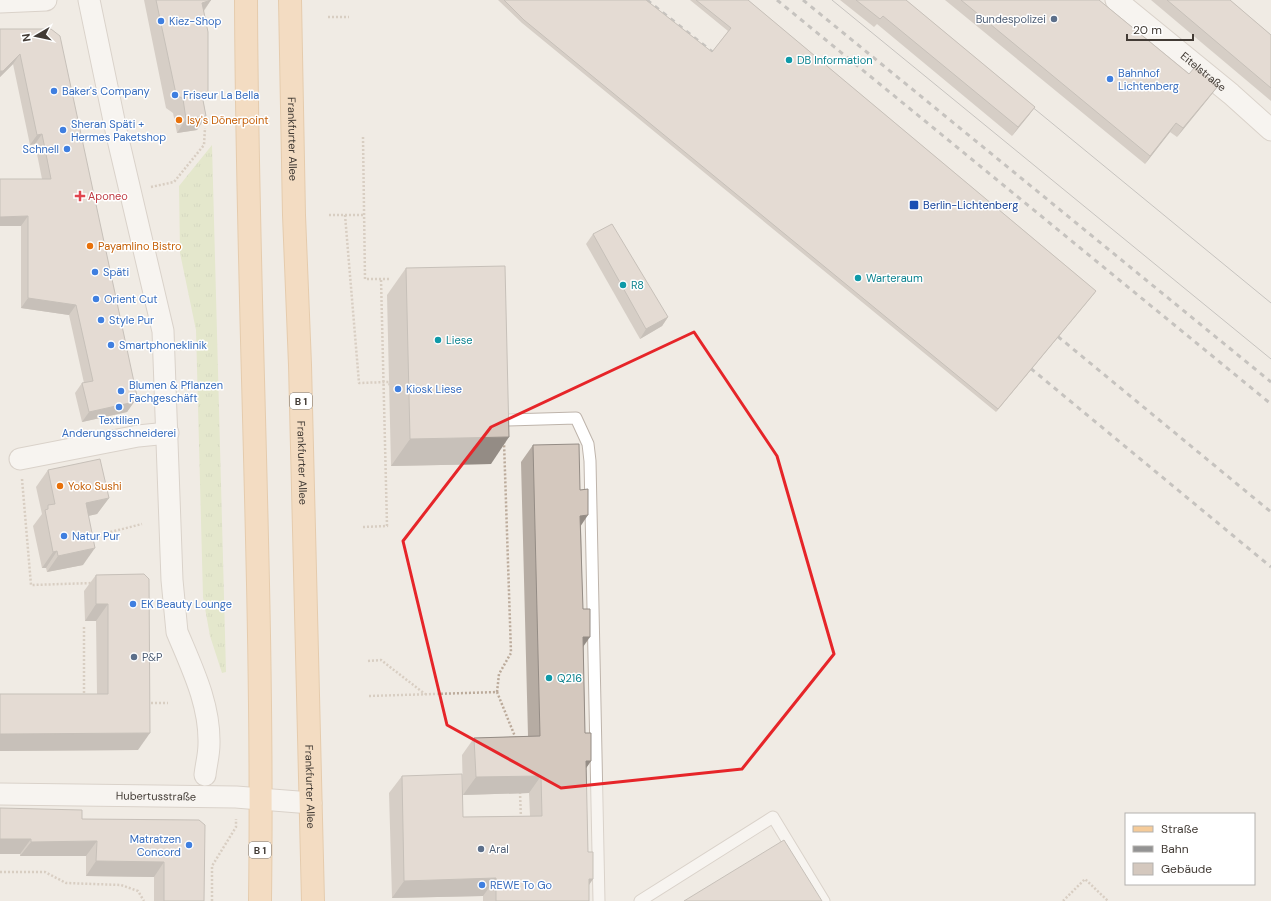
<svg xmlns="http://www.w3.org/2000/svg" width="1271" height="901" font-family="'DM Sans',sans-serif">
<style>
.grass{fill:url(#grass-tufts)}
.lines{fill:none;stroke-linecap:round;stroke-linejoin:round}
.service-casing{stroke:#beb4ab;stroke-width:13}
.minor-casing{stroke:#beb4ab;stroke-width:23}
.primary-casing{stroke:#d8a56b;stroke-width:24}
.path{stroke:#bbaa9a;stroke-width:2.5;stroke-dasharray:2 2;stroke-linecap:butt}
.service{stroke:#fff;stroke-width:11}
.minor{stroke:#fff;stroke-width:21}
.primary{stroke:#f5cb99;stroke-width:22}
.tram{stroke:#939393;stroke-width:1}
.rail{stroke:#939393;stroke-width:3;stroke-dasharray:5 5;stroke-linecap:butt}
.wall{fill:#b6aca3}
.shaded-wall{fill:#948c85}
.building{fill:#d4c8be;stroke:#948c85}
.marked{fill:none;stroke:#e62529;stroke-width:3;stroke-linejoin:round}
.service-dot{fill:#5c6f8a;stroke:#fff;stroke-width:1.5}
.shop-dot{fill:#3f7fe0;stroke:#fff;stroke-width:1.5}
.culture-dot{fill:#0f9aa8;stroke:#fff;stroke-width:1.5}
.food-dot{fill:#e8710a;stroke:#fff;stroke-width:1.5}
.health-dot{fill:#e0444e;stroke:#fff;stroke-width:1.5}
.transit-dot{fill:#1a4fb4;stroke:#fff;stroke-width:1.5}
.labels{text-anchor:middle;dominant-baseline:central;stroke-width:3;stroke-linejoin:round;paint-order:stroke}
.shield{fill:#fff;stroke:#7b7672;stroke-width:1}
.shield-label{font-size:10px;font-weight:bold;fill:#423b35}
.service-label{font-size:11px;fill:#4e5e75;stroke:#fff;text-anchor:start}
.shop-label{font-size:11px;fill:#366cbe;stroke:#fff;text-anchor:start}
.culture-label{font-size:11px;fill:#0d838f;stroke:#fff;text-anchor:start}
.street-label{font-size:11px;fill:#423b35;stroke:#fff}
.food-label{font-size:11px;fill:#c56008;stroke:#fff;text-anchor:start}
.health-label{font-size:11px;fill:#be3a42;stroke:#fff;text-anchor:start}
.transit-label{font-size:11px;fill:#164399;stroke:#fff;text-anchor:start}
</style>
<defs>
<pattern id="grass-tufts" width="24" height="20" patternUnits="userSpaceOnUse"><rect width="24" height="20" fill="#d4e2b0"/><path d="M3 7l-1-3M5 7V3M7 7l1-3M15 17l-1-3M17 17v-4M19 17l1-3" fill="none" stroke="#b7c398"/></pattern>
</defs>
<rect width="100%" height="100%" fill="#f0ebe4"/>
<path class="grass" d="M212,145L226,672L222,673L210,636L203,597L196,330L180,253L179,186Z"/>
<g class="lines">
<defs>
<g id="service">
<path d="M504,420L576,418L588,444L590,461L599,901"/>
<path d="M640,901L773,817L824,901"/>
</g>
<g id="minor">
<path d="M89,0L117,135L163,331L172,580L177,632C192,668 210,704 209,744C209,755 206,765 205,775"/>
<path id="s1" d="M1116,0L1231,94L1271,130"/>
<path d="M0,2L46,0"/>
<path d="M20,459L138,436L168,433"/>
<path id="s2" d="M0,794L236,797L311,803"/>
</g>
<g id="primary">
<path d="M246,0C247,300 264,601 260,901"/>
<path id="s3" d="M290,0L294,215L300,365L313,901"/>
</g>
</defs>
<use href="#service" class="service-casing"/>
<use href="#minor" class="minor-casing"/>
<use href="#primary" class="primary-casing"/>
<g class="path">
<path d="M328,17H349"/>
<path d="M363,137L365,279H390"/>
<path d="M151,187L174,182L204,145L205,128"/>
<path d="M329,215H364"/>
<path d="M345,215L359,383L389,382L390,387"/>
<path d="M22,479L31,585L94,583"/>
<path d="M363,527L387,526L381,279"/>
<path d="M91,537L142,524"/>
<path d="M84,627V697"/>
<path d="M368,661L381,660L425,694"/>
<path d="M497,692L499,674L511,653L504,442"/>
<path d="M369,696L497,692L516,739"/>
<path d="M147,703H168"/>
<path d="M520,792L521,819"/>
<path d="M0,872H45L66,883L121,885L138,891L144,901"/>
<path d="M212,901V866L236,827V819"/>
<path d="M1063,901L1085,879L1108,901"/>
</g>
<use href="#service" class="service"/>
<use href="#minor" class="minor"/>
<use href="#primary" class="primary"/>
<g class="tram">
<path d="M832,0L1271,359"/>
<path d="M1025,101L1271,303"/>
</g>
<g class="rail">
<path d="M647,0L720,58"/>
<path d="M777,0L1271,404"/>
<path d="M803,0L1271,382"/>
<path d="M1050,330L1271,512"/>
<path d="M1023,362L1271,567"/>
</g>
</g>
<g class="wall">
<path d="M144,0H211L204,11L203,100L206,116L197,130L177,133L173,113L166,108Z"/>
<path d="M498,0H646L712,52L728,31L690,0H748L1096,291L996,412L522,23Z"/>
<path d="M840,0H906L1035,107L1029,115L1012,136L877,24L874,27Z"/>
<path d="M945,0H1099L1189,74L1218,86L1212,94L1177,137L1170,132L1145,164Z"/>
<path d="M1151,0H1230L1271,35V101Z"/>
<path d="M0,29H51L134,402L127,412L82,422L75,393L82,383H84L69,315L21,308V226H0V179H42L35,144L30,145L13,64L0,77Z"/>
<path d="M593,234L668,317L662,326L640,339L586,244Z"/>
<path d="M406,268L491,464L391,466L387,295Z"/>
<path d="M533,445L581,526L585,733L591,761L586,768L588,852L593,879L589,885V901H483V896L392,898L389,793L402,776L463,817L530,816L529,793L463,795L462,755L474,738L528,736L521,462Z"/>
<path d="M48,470L109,498L97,514L88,516L83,565L47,572L46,568H42L33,526L42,514L36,487Z"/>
<path d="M144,574L138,750L0,751V694H97L96,621H85L84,591L96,575Z"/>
<path d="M0,808L82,819L199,820L204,901H154V877L86,876V856H20V854H0Z"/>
</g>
<g class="shaded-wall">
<path d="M211,0L201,14L202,3Z"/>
<path d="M20,54L13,64L0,77V71Z"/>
<path d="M1218,86L1212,94L1177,137L1183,128Z"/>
<path d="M208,94L198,108L202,95Z"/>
<path d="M1035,107L1029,115L1012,136L1018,127Z"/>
<path d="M206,116L197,130L177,133L186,119Z"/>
<path d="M1176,123L1170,132L1145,164L1150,156Z"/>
<path d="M42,134L35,144L30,145L37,135Z"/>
<path d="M28,216L21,226H0V217Z"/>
<path d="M1096,291L1094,294L996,412L998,409Z"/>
<path d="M28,298L76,305L69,315L21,308Z"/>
<path d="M668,317L662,326L640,339L646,329Z"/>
<path d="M134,402L127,412L82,422L89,412Z"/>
<path d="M509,437L491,464L391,466L410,439Z"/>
<path d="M109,498L97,514L74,519L86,503Z"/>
<path d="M588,515L576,533L580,516Z"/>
<path d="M95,548L83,565L47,572L58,556Z"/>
<path d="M57,551L46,568H42L53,552Z"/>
<path d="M96,604H108L96,621H85Z"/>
<path d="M583,637H590L578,654Z"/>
<path d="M150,733L138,750L0,751V734Z"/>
<path d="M586,761H591L579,778Z"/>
<path d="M541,776L529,793L463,795L476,777Z"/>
<path d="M0,839H31L20,854H0Z"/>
<path d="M97,841L86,856H20L31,842Z"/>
<path d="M96,861L164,862L154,877L86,876Z"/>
<path d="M496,878L483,896L392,898L404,881Z"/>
<path d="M589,879H593L581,896Z"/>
</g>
<g class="building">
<path d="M156,0H211L202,3L208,32V94L202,95L206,116L186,119L183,99L176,94Z"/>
<path d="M504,0H646L712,52L731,28L696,0H748L1096,291L998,409L524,20Z"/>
<path d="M856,0H906L1035,107L1018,127L883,16L880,19Z"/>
<path d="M961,0H1099L1189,74L1195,67L1218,86L1183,128L1176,123L1150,156Z"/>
<path d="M1167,0H1230L1271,35V88Z"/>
<path d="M0,29H51L60,36L137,396L134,402L89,412L82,383L93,381L76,305L28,298V216L0,217V179H51L42,134L37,135L20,54L3,71H0Z"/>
<path d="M612,224L668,317L646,329L593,234Z"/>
<path d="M505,266L509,437L410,439L406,268Z"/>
<path d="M579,444L580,490L588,489V515L580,516L583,609H590V637H583L585,733H591V761H586L588,852H593V879H589V901H496V878L404,881L402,776L462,774L463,817L542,816L541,776L476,777L474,738L540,736L533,445Z"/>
<path d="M100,459L109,498L86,503L95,548L58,556L57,551L53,552L45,510L48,509V505L55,504L48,470Z"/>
<path d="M144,574L149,579L150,733L0,734V694H108V604H96V575Z"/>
<path d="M0,808L82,810V819L199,820L205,825L204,901H164V862L96,861L97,841L31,842V839H0Z"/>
<path d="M784,840L822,901H684Z"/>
</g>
<path d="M0 0H1271V901H0ZM694,332L777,456L834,654L742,769L561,788L447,725L403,541L491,427Z" fill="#f0ebe4" fill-opacity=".55" fill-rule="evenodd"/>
<path class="marked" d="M694,332L777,456L834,654L742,769L561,788L447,725L403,541L491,427Z"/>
<g class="service-dot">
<circle cx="1054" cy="19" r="4"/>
<circle cx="134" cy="657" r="4"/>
<circle cx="481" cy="849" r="4"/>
</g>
<g class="shop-dot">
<circle cx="161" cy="21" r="4"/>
<circle cx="1110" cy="79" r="4"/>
<circle cx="54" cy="91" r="4"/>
<circle cx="175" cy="95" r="4"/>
<circle cx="63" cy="130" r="4"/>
<circle cx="67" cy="149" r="4"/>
<circle cx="95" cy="272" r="4"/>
<circle cx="96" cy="299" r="4"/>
<circle cx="101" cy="320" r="4"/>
<circle cx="111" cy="345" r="4"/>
<circle cx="398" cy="389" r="4"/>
<circle cx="121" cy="391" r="4"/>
<circle cx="119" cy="407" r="4"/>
<circle cx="64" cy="536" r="4"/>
<circle cx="133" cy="604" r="4"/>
<circle cx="189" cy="845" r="4"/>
<circle cx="482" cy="885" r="4"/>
</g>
<g class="culture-dot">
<circle cx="789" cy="60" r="4"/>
<circle cx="858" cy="278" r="4"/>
<circle cx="623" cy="285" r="4"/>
<circle cx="438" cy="340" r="4"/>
<circle cx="549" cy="678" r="4"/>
</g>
<g class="food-dot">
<circle cx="179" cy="120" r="4"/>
<circle cx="90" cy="246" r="4"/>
<circle cx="60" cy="486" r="4"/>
</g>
<path class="health-dot" d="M78 190h4v4h4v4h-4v4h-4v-4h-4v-4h4z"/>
<rect class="transit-dot" x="909" y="200" width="10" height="10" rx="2"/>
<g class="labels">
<g class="shield">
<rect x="290" y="393" width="22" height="16" rx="3"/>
<rect x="249" y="842" width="22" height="16" rx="3"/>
</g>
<g class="shield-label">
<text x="301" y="401">B 1</text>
<text x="260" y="850">B 1</text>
</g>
<g class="service-label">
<text x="1046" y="19" text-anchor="end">Bundespolizei</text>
<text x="142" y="657">P&amp;P</text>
<text x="489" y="849">Aral</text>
</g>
<g class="shop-label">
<text x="169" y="21">Kiez-Shop</text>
<text x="1118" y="73">Bahnhof<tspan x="1118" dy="13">Lichtenberg</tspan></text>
<text x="62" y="91">Baker's Company</text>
<text x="183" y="95">Friseur La Bella</text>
<text x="71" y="124">Sheran Späti +<tspan x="71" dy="13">Hermes Paketshop</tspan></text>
<text x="59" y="149" text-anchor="end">Schnell</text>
<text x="103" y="272">Späti</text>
<text x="104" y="299">Orient Cut</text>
<text x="109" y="320">Style Pur</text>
<text x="119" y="345">Smartphoneklinik</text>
<text x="129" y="385">Blumen &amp; Pflanzen<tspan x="129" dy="13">Fachgeschäft</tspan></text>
<text x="406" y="389">Kiosk Liese</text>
<text x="119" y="420" text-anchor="middle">Textilien<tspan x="119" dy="13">Anderungsschneiderei</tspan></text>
<text x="72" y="536">Natur Pur</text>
<text x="141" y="604">EK Beauty Lounge</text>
<text x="181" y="839" text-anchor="end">Matratzen<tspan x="181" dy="13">Concord</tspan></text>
<text x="490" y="885">REWE To Go</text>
</g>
<g class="culture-label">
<text x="797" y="60">DB Information</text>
<text x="866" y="278">Warteraum</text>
<text x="631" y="285">R8</text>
<text x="446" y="340">Liese</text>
<text x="557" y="678">Q216</text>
</g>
<g class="street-label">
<text stroke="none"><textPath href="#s1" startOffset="113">Eitelstraße</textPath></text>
<text stroke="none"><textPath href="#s3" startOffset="139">Frankfurter Allee</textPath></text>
<text stroke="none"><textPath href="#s3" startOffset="463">Frankfurter Allee</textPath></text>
<text stroke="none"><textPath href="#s3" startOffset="787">Frankfurter Allee</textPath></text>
<text stroke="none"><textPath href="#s2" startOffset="156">Hubertusstraße</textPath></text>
</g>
<g class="food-label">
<text x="187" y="120">Isy's Dönerpoint</text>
<text x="98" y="246">Payamlino Bistro</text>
<text x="68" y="486">Yoko Sushi</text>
</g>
<g class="health-label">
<text x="88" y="196">Aponeo</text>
</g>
<g class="transit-label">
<text x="923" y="205">Berlin-Lichtenberg</text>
</g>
</g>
<rect x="1125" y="813" width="130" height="72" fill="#ffffff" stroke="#b3b1ae"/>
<rect x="1133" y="826" width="20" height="6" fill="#f5cb99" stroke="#b3b1ae"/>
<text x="1161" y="833" font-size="12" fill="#423b35">Straße</text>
<rect x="1133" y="846" width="20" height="6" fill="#939393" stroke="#b3b1ae"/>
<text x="1161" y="853" font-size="12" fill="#423b35">Bahn</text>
<rect x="1133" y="863" width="20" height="12" fill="#d4c8be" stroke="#b3b1ae"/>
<text x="1161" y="873" font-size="12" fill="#423b35">Gebäude</text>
<g transform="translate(36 36) rotate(261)" stroke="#ffffff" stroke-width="3" paint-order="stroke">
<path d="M0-3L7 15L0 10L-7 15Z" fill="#423b35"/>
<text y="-6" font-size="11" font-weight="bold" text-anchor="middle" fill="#423b35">N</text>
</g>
<path d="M1127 34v6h66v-6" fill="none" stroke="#423b35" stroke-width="2"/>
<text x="1133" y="34" font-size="12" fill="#423b35" stroke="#ffffff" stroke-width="3" paint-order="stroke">20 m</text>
</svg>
